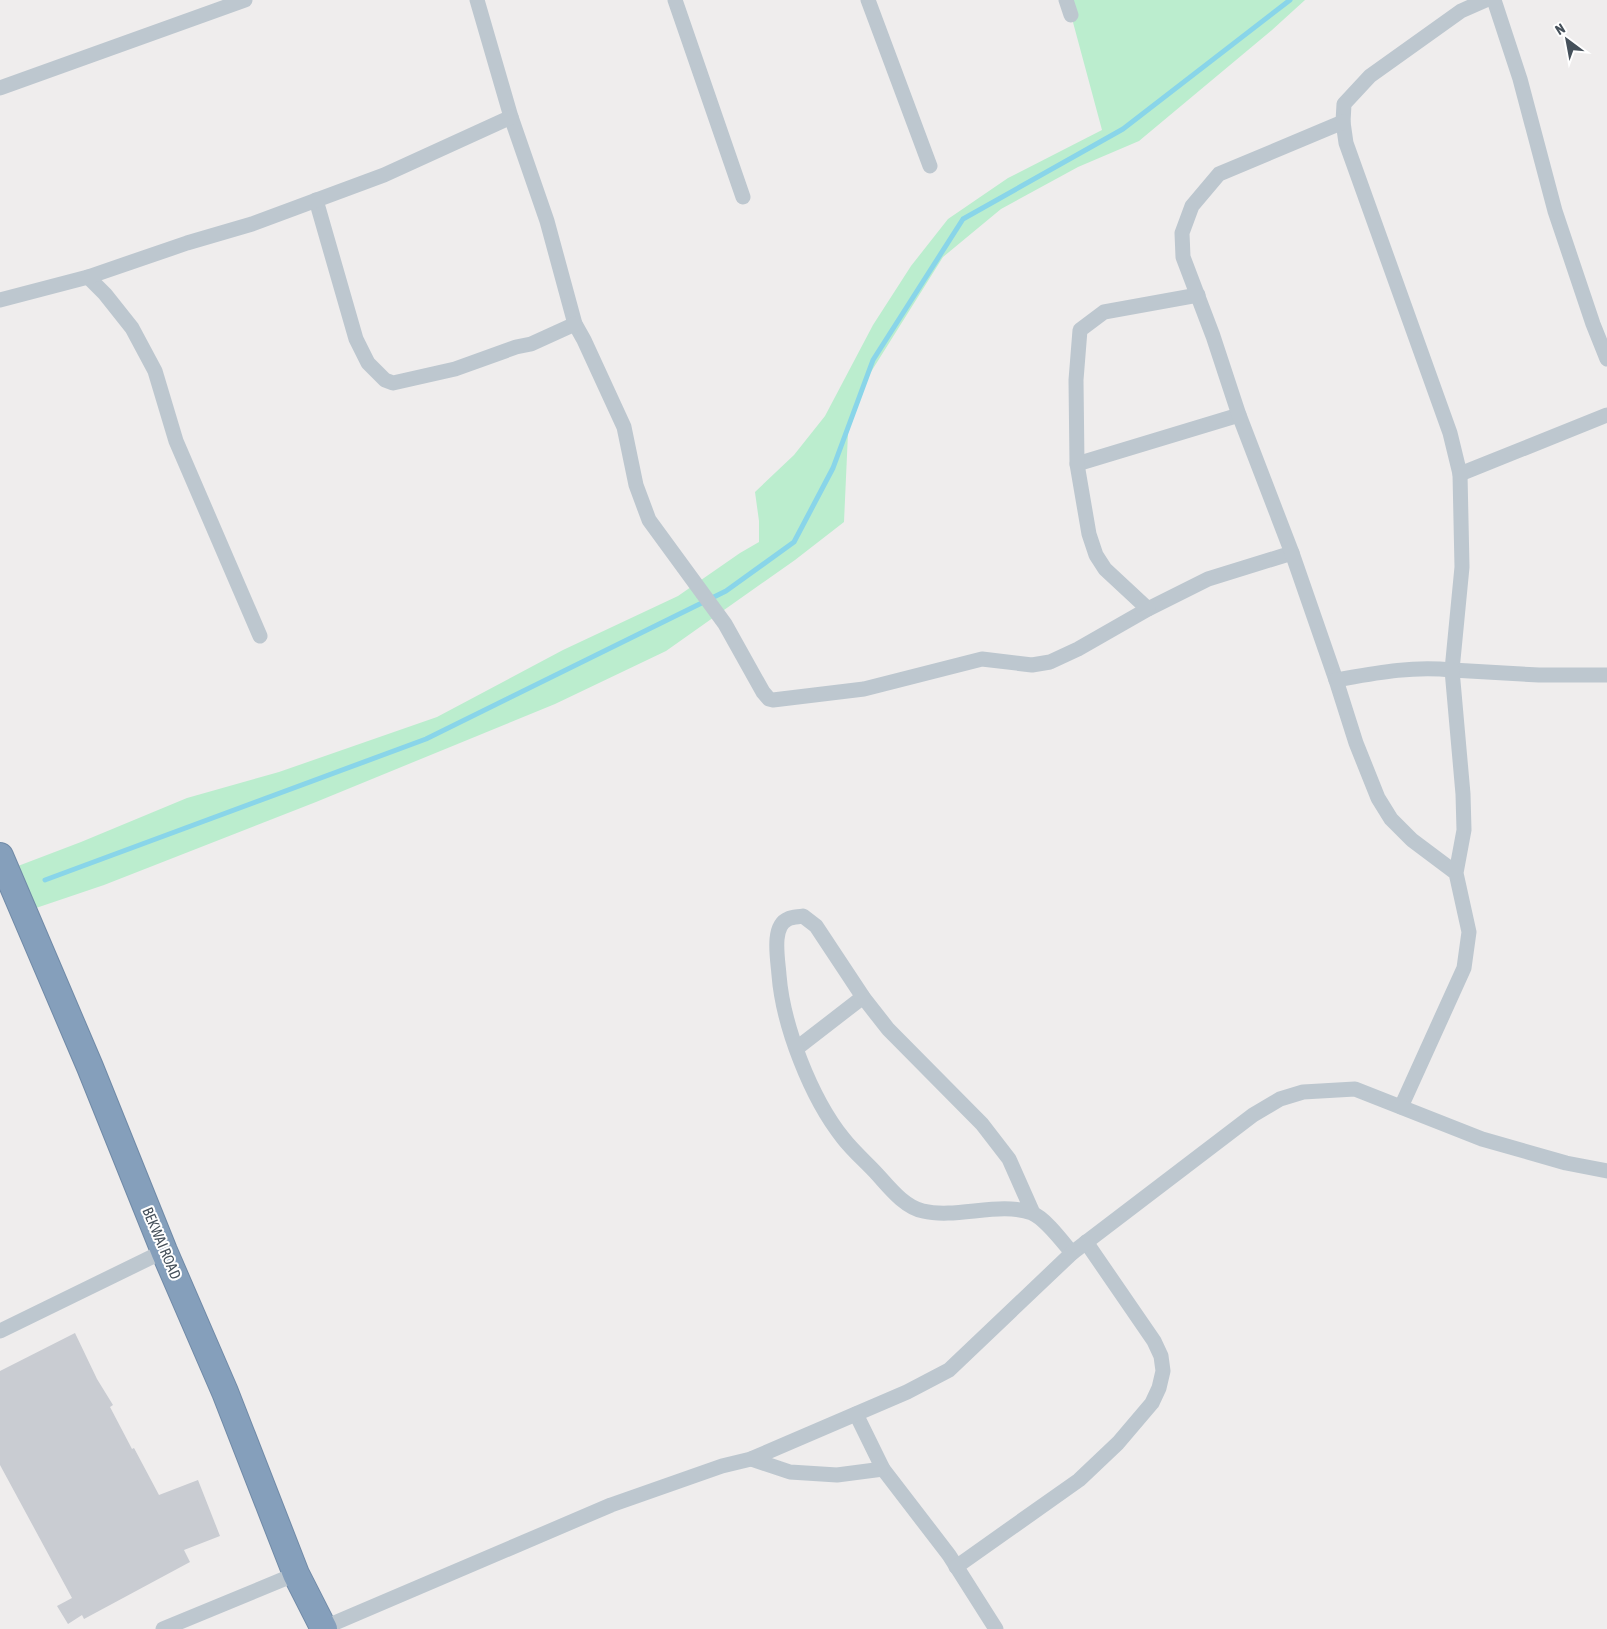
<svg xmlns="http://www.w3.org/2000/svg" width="1607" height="1629" font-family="'Asap Condensed',sans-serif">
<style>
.green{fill:#bbedce}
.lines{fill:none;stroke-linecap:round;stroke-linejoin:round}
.stream{stroke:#89d5e9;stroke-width:5}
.building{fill:#c9ccd2}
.highway-casing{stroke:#708aa7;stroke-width:28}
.street{stroke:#bdc7cf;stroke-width:15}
.highway{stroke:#859fbb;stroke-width:26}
.labels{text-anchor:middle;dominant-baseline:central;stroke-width:4;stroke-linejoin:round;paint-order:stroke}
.street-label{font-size:15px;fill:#45505a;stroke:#fff}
</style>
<rect width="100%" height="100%" fill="#efeded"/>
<path class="green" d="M1067,0H1305L1272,30L1139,141L1078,167L1001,209L943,257L864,383L848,433L844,522L795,560L666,651L555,704L316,802L104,885L36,908L18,866L81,842L187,798L279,772L437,717L563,650L678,596L740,553L759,542V521L755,492L794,455L825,416L873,325L911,266L948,219L1008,178L1102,130Z"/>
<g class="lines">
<path class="stream" d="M45,880L426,739L726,591L794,542L833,468L873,360L963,219L1123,129L1290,0"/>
</g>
<path class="building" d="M75,1333L97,1379L113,1405L110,1407L132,1449L134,1448L159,1495L198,1480L220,1536L184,1550L190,1562L84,1619L82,1615L68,1624L57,1606L72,1598L0,1465V1371Z"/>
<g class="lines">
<defs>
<path id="highway" d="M0,856L90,1067L164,1251L225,1392L296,1574L324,1629"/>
</defs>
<use href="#highway" class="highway-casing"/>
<g class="street">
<path d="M477,0L511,117L547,221L575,324L584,340L624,427L636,485L649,520L725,624L763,692L769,699L773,700L864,689L982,659L1032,665L1050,662L1078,649L1148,609L1208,579L1292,553"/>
<path d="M675,0L743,197"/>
<path d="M868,0L930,166"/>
<path d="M1066,0L1071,15"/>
<path d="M1486,0L1461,11L1370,76L1344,104L1343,122L1346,143L1450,433L1460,474L1462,567L1452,670L1539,675H1607"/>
<path d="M1494,0L1520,79L1555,211L1593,324L1607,359"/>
<path d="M0,88L245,0"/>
<path d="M316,200L356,339L368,363L385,380L393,383L455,369L516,347L531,344L575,324"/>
<path d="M88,277L105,294L132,328L155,371L176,441L260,636"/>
<path d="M0,300L88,277L187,243L252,224L384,175L511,117"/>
<path d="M1077,464L1239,415"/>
<path d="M1460,474L1607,415"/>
<path d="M1148,609L1105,569L1096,555L1089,534L1077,464L1076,380L1080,330L1104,312L1198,295"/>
<path d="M1336,680L1292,553L1239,415L1213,336L1183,257L1182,233L1192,206L1219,174L1343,122"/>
<path d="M797,1048L863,997"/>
<path d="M1401,1107L1464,968L1469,932L1456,873L1464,830L1463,794L1452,670C1410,666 1376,673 1336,680L1356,743L1378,798L1391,819L1412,840L1456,873"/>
<path d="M1033,1213L1009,1159L982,1124L888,1029L863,997L816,926L803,916C798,917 792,917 788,919C771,926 778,960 779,975C783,1026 811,1098 843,1138C853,1151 866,1162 877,1174C889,1187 904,1207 923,1211C957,1219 1000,1201 1032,1213C1046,1219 1062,1241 1072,1253"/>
<path d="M0,1331L164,1251"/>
<path d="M856,1414L883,1469L949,1555L996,1629"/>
<path d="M751,1459L790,1472L837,1475L883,1469"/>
<path d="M956,1567L1079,1480L1118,1443L1152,1403L1159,1388L1163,1371L1161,1356L1154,1341L1086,1242"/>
<path d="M323,1628L611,1505L722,1466L751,1459L907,1392L949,1370L1072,1253L1253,1115L1280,1099L1303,1092L1355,1089L1482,1139L1566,1163L1607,1171"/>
<path d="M163,1629L296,1574"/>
</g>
<use href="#highway" class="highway"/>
</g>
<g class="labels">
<g class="street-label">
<text transform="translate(162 1243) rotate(67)">BEKWAI ROAD</text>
</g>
</g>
<g transform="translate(1567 40) rotate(328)" stroke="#ffffff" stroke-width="4" paint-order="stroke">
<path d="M0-4L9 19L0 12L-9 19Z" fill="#45505a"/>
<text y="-8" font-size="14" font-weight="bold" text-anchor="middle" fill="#45505a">N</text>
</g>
</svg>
